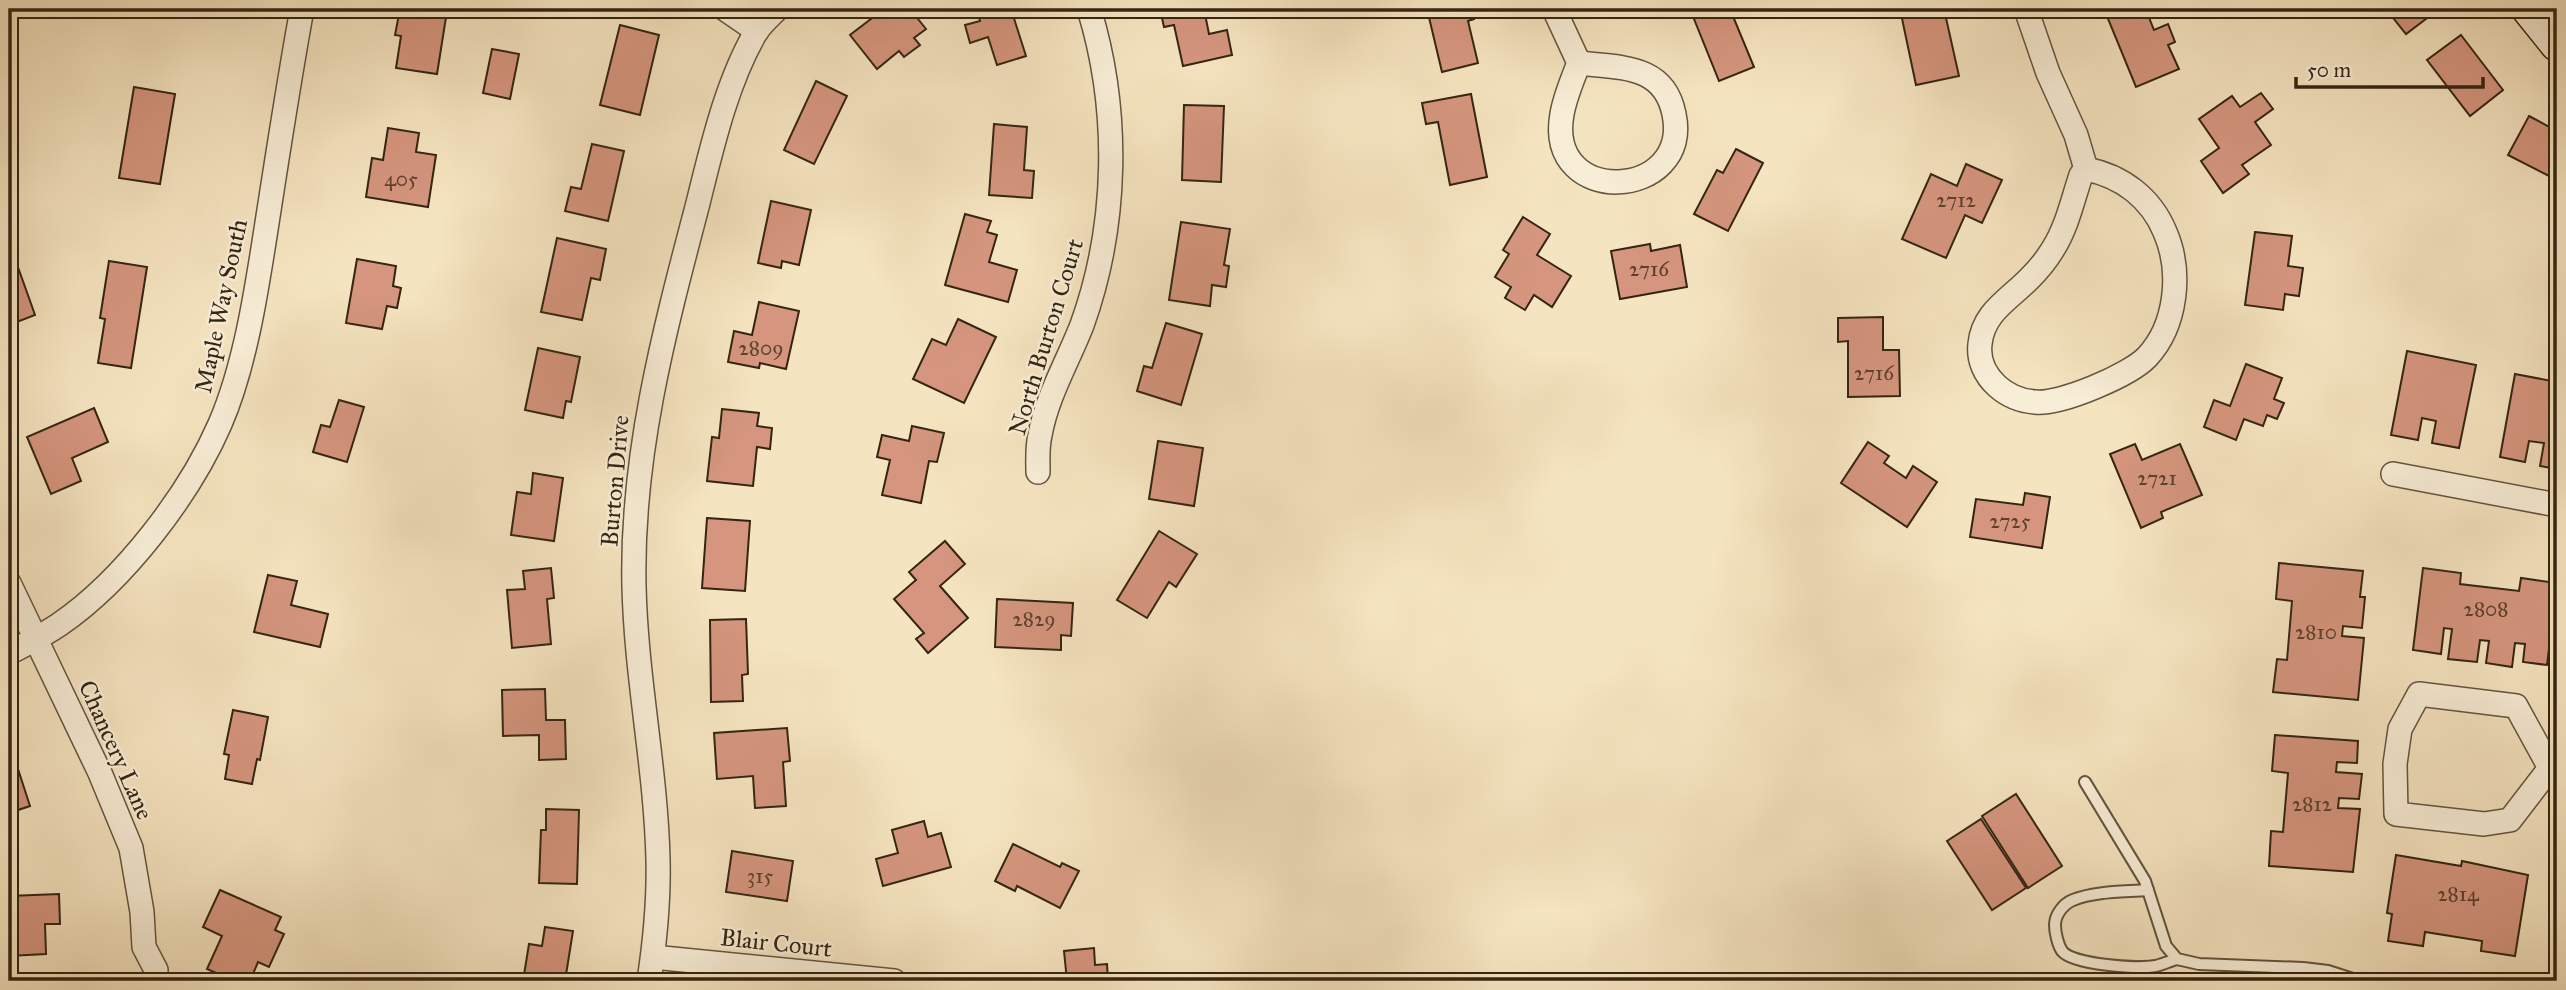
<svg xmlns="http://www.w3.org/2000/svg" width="2566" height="990" font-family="'IM FELL Great Primer',serif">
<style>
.building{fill:#d5957e;stroke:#342512;stroke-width:2}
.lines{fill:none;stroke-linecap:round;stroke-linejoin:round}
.lane-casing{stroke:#64553e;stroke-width:14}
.street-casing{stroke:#64553e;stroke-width:26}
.secondary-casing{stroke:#342512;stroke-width:35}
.lane{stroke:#f8edd6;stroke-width:10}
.street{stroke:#f8edd6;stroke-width:23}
.secondary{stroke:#f8edd6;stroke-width:32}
.labels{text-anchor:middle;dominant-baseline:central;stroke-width:5;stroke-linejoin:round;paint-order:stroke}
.number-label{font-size:21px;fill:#5c412d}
.street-label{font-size:24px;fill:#342512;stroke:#f8edd6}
</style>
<rect width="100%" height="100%" fill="#f5e4c0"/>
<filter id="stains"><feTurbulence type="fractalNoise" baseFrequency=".00286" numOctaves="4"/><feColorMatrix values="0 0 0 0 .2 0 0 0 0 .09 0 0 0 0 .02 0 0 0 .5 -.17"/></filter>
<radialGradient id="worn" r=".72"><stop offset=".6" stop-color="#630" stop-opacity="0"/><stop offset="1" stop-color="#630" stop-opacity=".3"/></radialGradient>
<g class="building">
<path d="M400,9L447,11L437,74L396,68L401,36L395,35Z"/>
<path d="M884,9H910L926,29L914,38L920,45L904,57L899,51L877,69L850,35Z"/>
<path d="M977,9H1011L1026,56L997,65L988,37L970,43L965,25L980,21Z"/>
<path d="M1160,9H1204L1209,34L1227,30L1232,55L1183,66L1174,25L1164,27Z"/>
<path d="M1427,9H1471L1474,19L1468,21L1478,63L1442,72Z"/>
<path d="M1690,9H1730L1754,67L1719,81Z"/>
<path d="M1900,9H1944L1959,76L1916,85Z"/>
<path d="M2104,9H2148L2146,10L2154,30L2168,24L2175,42L2168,45L2179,69L2136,87Z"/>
<path d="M2386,9H2439L2406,34Z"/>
<path d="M620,25L659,35L640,115L600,105Z"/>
<path d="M2461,35L2503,90L2470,116L2427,60Z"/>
<path d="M492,49L519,54L510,99L483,93Z"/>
<path d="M816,81L847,96L814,164L784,150Z"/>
<path d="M134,87L175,94L160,184L119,178Z"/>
<path d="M2261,93L2273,109L2255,122L2271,145L2242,165L2249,174L2223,193L2201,161L2219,148L2199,119L2232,96L2240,107Z"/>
<path d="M1471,94L1487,177L1450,185L1438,122L1426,124L1422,103Z"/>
<path d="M1184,105L1224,106L1221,182L1182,180Z"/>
<path d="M2529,116L2557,131V180L2508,155Z"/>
<path d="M994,124L1027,127L1024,170L1034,171L1032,198L989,195Z"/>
<path d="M388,128L419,133L416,152L436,155L428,207L366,197L372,158L383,160Z"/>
<path d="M592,144L624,151L608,221L565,211L571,187L581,189Z"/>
<path d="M1736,149L1763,163L1728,231L1694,214L1717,170L1723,173Z"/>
<path d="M1966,164L2002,180L1982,223L1965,215L1946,258L1902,239L1931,174L1957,186Z"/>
<path d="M771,201L811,210L799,265L782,261L781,268L758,263Z"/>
<path d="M965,214L991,221L987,232L997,235L989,262L1017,270L1008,302L945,285Z"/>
<path d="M1523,217L1550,234L1537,255L1571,276L1552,307L1534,295L1525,310L1505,298L1511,287L1495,277L1509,254L1503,250Z"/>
<path d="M1181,222L1230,229L1224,265L1229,266L1226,287L1212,285L1210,306L1169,300Z"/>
<path d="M2255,232L2292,236L2288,266L2303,268L2299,296L2285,294L2283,310L2245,305Z"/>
<path d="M557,238L606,249L600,280L591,278L582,320L541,312Z"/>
<path d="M1650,244L1651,251L1680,245L1687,287L1620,299L1611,251Z"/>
<path d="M14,256L35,315L9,325V258Z"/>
<path d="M357,259L396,266L393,286L401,288L397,308L387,306L382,329L346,323Z"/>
<path d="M109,261L147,267L131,368L98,363L105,319L100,318Z"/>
<path d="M759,302L799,311L786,369L760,363L759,368L728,362L734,331L752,335Z"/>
<path d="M1883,317V350H1899L1900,396L1848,397V341L1838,342V318Z"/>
<path d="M958,319L996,337L964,403L913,379L932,339L946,345Z"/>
<path d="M1166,323L1202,334L1181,405L1137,391L1144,366L1152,368Z"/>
<path d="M538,348L580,357L571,402L566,401L563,418L525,410Z"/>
<path d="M2407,351L2476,365L2459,448L2432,443L2436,421L2422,418L2418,440L2391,435Z"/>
<path d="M2246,364L2282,378L2274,399L2284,403L2277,419L2267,415L2263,426L2244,419L2236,440L2204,427L2214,400L2230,406Z"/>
<path d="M2515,374L2557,382V469L2540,466L2544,443L2529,441L2525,462L2500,457Z"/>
<path d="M339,400L364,407L347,462L313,452L321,425L330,427Z"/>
<path d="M94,408L108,442L72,458L81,481L51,494L27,437Z"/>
<path d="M722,409L759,413L757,426L772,428L770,449L757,447L753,486L707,481L712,437L719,438Z"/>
<path d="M912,426L944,433L937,462L929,461L921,503L882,495L890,460L877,457L882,435L909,441Z"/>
<path d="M1158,441L1203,448L1194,506L1149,499Z"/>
<path d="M1868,442L1889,456L1884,463L1906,478L1913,466L1937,482L1907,527L1841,483Z"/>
<path d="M2135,444L2142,460L2180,444L2202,495L2161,512L2163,518L2141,528L2110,454Z"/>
<path d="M533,473L563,478L554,541L511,535L517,492L531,494Z"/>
<path d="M2025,493L2050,497L2042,548L1970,537L1976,499L2023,505Z"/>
<path d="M707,518L750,521L745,591L702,588Z"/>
<path d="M1159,531L1197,554L1176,587L1169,582L1147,618L1117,600Z"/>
<path d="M945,541L965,564L940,586L968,618L928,653L916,639L924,633L894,599L916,580L909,572Z"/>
<path d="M2279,563L2363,571L2360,597H2365L2362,628L2343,626L2342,636L2364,638L2358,700L2273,692L2277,659L2287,660L2292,601L2276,599Z"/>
<path d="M551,568L554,598L547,599L551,644L512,648L507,590L525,589L523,571Z"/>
<path d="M2423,568L2461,573L2460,584L2519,591L2521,578L2557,583L2547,665L2523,662L2525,644L2515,643L2512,667L2486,663L2489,641L2480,640L2477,662L2448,659L2452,629L2444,628L2441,654L2413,650Z"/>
<path d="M268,575L297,581L291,605L328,614L320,647L254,632Z"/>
<path d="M997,599L1073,603L1071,636L1061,635V650L995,647Z"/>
<path d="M746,619L748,674L742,675L743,701L711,702L710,620Z"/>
<path d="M545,689L546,720H565L566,759L539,760V735L503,736L502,690Z"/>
<path d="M233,710L268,717L260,760L257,759L252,784L225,779L229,755L224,754Z"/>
<path d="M787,728L790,761L783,762L786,806L755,808L753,776L717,779L714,733Z"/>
<path d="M2275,735L2358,741L2357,763L2337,762L2336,772L2362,774L2359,799L2339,798L2338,808L2360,809L2353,872L2269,866L2271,831L2283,832L2288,773L2272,771Z"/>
<path d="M18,769L30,806L9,813V772Z"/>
<path d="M2016,794L2062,866L2028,888L1982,816Z"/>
<path d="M546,809L579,810L577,884L539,883L541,830H546Z"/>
<path d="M1981,819L2026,888L1992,910L1947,841Z"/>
<path d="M924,821L928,837L941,833L951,867L883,886L876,859L898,853L892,830Z"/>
<path d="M1013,844L1060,867L1062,863L1079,871L1060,908L1017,886L1015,891L995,881Z"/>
<path d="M732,851L793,861L787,901L726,892Z"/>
<path d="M2396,855L2461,866L2462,861L2528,875L2515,956L2481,951L2482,941L2425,932L2423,946L2388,941L2392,914L2387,913Z"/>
<path d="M220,890L281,917L275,930L284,934L269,967L258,962L250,981H234L207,969L222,936L203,927Z"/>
<path d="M59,894L60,924H45L46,954L9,956V896Z"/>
<path d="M545,927L573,931L565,981H523L529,944L542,946Z"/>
<path d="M1094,948L1095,965L1107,964L1108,981H1067L1064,951Z"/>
</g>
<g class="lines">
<defs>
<g id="lane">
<path d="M2085,782L2145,881L2166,946L2177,959L2199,964L2303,968L2328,971L2359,981"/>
<path d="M2148,890C2124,892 2095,891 2073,900C2063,904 2055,915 2055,925C2055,933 2058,945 2062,951C2073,965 2139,969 2156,966C2163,964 2170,961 2177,959"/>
</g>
<g id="street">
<path d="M725,9L757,31"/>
<path d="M1554,9L1579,63"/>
<path d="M2026,9L2048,73L2076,135L2086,169"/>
<path d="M1579,63C1620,68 1664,64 1674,114C1692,200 1545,209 1562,114C1565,97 1572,80 1579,63Z"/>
<path d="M2086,169C2122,176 2151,198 2165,232C2182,271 2177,325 2147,357C2130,375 2060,405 2035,402C2021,401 2008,396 1997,386C1985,375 1978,360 1980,344C1983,312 2010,299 2030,278C2038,270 2047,259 2053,249C2067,227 2073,199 2081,175Z"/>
<path d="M1038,472C1038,460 1037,447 1040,435C1047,396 1068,361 1082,325C1118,225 1120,110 1089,9"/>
<path d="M2393,474L2557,505"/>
<path d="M9,583L100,773L131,848L142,912L144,947L156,970"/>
<path d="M9,653C26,644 44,635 60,624C124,580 189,495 220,424C246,364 257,287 267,223C278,152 289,80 302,9"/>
<path d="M2419,694L2516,706L2550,768L2510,820L2484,824L2396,814L2395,764L2400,729Z"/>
<path d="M653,957L894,981"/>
<path d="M649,981C655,941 659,901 658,860C656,769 636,678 634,586C631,456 664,332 697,207C711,151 726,83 756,32C761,24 770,16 777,9"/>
</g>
<path id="secondary" d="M2528,9L2557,45"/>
</defs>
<use href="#lane" class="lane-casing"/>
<use href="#street" class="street-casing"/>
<use href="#secondary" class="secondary-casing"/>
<use href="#lane" class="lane"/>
<use href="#street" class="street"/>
<use href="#secondary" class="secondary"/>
</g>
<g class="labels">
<g class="number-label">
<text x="401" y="179">405</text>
<text x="1956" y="200">2712</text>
<text x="1649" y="269">2716</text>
<text x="761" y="348">2809</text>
<text x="1874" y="373">2716</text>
<text x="2157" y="478">2721</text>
<text x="2010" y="521">2725</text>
<text x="2486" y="609">2808</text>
<text x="1034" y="619">2829</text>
<text x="2316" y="632">2810</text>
<text x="2312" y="804">2812</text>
<text x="760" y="876">315</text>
<text x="2458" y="894">2814</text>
</g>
<g class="street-label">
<text transform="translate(221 306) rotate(-78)">Maple Way South</text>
<text transform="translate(1046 337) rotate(-73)">North Burton Court</text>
<text transform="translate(615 481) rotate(-85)">Burton Drive</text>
<text transform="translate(116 750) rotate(66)">Chancery Lane</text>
<text transform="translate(776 943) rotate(6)">Blair Court</text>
</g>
</g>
<rect width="2566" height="990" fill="none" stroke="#f5e4c0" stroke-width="35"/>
<rect x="10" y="10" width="2545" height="969" fill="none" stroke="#342512" stroke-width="3.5"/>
<rect x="18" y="18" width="2531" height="955" fill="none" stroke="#342512" stroke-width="2"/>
<path d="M2296 77v10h187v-10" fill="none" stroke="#342512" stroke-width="3.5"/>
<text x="2307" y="77" font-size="21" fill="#342512" stroke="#f8edd6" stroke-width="5" paint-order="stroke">50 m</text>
<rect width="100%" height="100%" filter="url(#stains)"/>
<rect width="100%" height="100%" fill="url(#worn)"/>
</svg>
